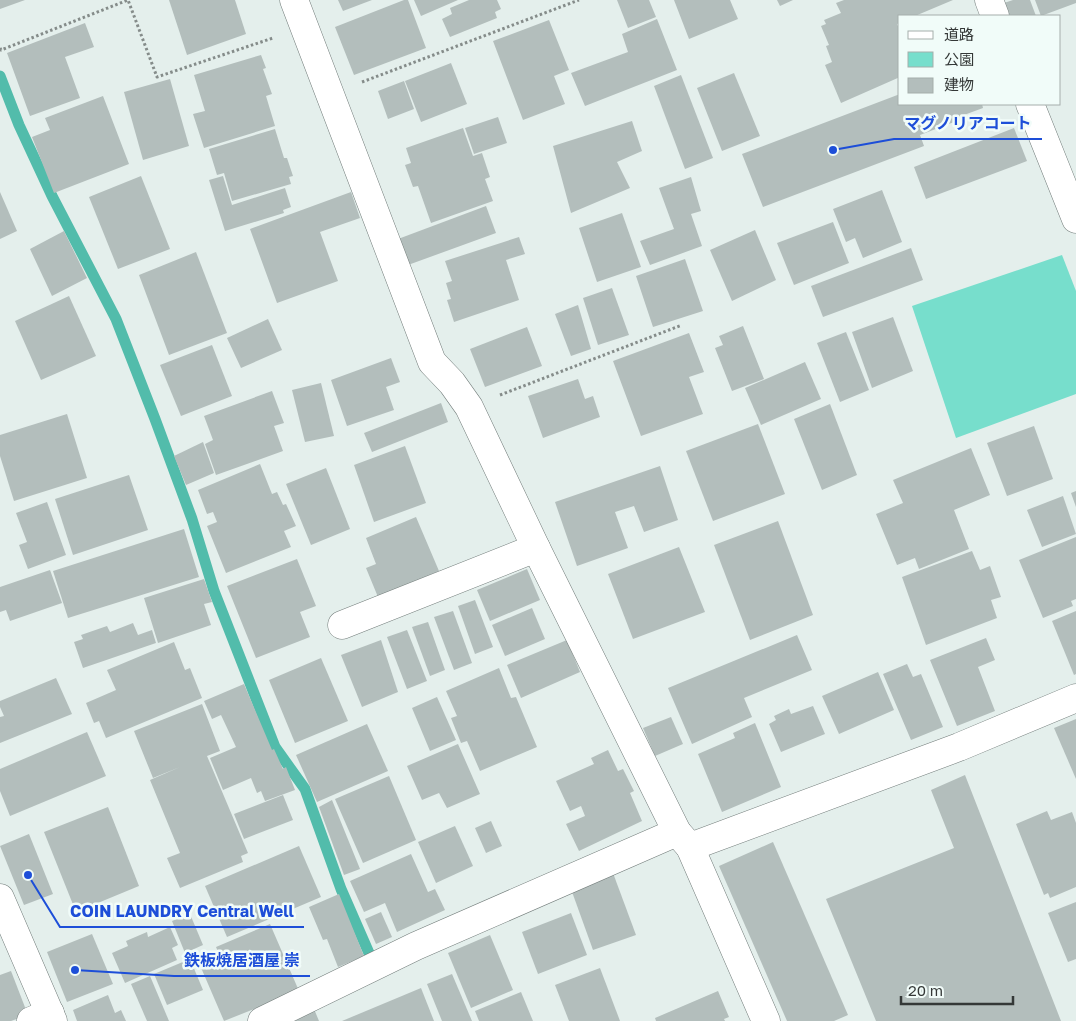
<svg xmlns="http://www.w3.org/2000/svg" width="1076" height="1021" font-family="'Golos Text','Noto Sans JP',sans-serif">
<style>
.green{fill:#77decc}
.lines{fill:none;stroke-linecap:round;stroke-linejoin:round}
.stream{stroke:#52bcab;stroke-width:11}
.building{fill:#b3bebc}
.minor-casing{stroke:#737d7b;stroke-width:29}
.major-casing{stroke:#737d7b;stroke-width:29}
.path{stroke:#858c8a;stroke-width:3;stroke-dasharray:2.5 2.5;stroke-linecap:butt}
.minor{stroke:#fff;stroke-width:28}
.major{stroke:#fff;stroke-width:28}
.leader{fill:none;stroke:#1d4ed8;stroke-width:2}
.callout-dot{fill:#1d4ed8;stroke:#f1fcf9;stroke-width:2}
.callout-label{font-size:16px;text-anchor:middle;font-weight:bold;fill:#1d4ed8;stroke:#f1fcf9;stroke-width:5;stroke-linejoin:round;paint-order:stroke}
</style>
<rect width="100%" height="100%" fill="#e4efec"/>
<path class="green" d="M1062,255L1076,291V394L956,438L912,306Z"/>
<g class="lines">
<path class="stream" d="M0,76L19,125L52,196L116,319L155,419L192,519L214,591L275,747L305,789L341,889L372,960"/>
</g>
<g class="building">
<path d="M0,0H25L0,9Z"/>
<path d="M169,0H235L246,34L187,55Z"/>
<path d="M338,0H372L343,11Z"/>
<path d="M404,0H408L426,48L354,75L335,27Z"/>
<path d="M414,0H458L421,16Z"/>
<path d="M469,0H497L501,9L495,12L497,18L450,37L442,19L452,14L450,8Z"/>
<path d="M617,0H649L656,17L628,28Z"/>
<path d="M674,0H730L738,19L689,39Z"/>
<path d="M777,0H793L780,6Z"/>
<path d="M844,0H953L915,16H900V23L897,24L900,31V77L841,103L825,65L832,62L826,46L829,45L821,26L826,24L824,20L841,13L836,3Z"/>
<path d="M1013,0H1030L1036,16H1010L1004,3Z"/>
<path d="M1035,0H1076V3L1041,16Z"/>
<path d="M657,19L677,70L585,106L571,73L628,52L622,34Z"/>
<path d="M549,20L569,70L554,76L565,104L523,120L493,41Z"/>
<path d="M85,23L94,47L65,57L80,98L30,116L7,53Z"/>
<path d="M261,55L266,68L263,69L272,94L266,96L275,126L204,148L193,114L205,111L194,75Z"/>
<path d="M451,63L467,104L421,122L405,81Z"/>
<path d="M734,73L760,136L722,151L697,88Z"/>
<path d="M681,75L713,158L685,169L654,86Z"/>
<path d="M170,79L189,146L143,160L124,92Z"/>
<path d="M404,81L414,109L388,119L378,91Z"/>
<path d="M900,94V104H982L983,108L953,119L954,122L920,135L924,146L763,207L742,154Z"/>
<path d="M103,96L129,164L54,193L32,137L50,130L45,118Z"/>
<path d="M498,117L507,143L474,154L465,128Z"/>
<path d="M632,121L642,151L617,162L630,188L571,213L553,146Z"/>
<path d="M463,128L473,156L482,153L490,177L485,179L493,201L431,223L418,186L413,187L405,165L411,163L406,148Z"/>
<path d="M1014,128L1027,161L926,199L914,167Z"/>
<path d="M275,129L284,158H287L293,176L289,177L291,184L232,201L224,173L217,175L209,149Z"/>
<path d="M141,176L170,249L118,269L89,197Z"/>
<path d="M223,176L232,205L285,188L291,207L283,210L284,213L225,231L209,180Z"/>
<path d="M691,177L701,211L691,214L702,246L650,265L640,241L674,229L659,188Z"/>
<path d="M882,190L902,242L863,258L855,238L846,242L833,209Z"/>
<path d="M0,192L17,231L0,239Z"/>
<path d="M351,192L360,218L320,232L338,281L277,303L250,229Z"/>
<path d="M486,206L496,233L408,265L398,239Z"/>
<path d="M622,213L641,267L597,282L579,228Z"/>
<path d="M833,222L849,263L794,285L777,243Z"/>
<path d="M755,230L776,280L732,301L710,250Z"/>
<path d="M64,231L87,278L52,296L30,249Z"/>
<path d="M519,237L525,254L506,260L519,300L454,322L447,300L451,299L446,283L452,281L445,261Z"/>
<path d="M911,248L923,280L823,317L811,286Z"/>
<path d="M196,252L227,333L169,355L139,275Z"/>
<path d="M685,259L703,311L653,327L636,276Z"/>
<path d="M612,288L629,335L598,345L583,298Z"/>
<path d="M69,296L96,356L41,380L15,321Z"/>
<path d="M578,305L591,349L571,356L555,314Z"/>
<path d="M893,317L913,371L872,388L852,332Z"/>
<path d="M268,319L282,350L241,368L227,338Z"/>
<path d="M743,326L764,379L732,391L715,348L723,345L719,336Z"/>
<path d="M527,327L542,366L485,387L470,349Z"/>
<path d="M846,332L869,390L840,402L817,343Z"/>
<path d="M689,333L704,372L689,377L703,414L641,436L613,361Z"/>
<path d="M212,345L232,396L181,416L160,365Z"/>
<path d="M391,358L400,382L386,387L394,410L347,426L331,380Z"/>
<path d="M805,362L821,399L761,425L745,388Z"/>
<path d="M578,379L585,399L593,396L600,417L543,438L528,396Z"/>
<path d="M321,383L334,436L305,442L292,390Z"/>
<path d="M272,391L284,423L274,426L283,451L216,475L205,444L213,440L204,416Z"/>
<path d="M441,403L448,422L372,452L364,433Z"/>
<path d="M830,404L857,475L822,490L794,419Z"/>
<path d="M67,414L87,478L14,501L0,456V435Z"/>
<path d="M758,424L785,494L713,521L686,451Z"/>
<path d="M1034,426L1053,479L1007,496L987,443Z"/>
<path d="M203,442L214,473L186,485L174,456Z"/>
<path d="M405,446L426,503L374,522L354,465Z"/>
<path d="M971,448L990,495L954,510L969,549L919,569L915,558L897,565L876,514L903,503L893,480Z"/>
<path d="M260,464L272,494L277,492L283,505L286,504L296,526L284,531L291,547L226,573L207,526L217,522L213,512L207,514L198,490Z"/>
<path d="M660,466L678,520L644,532L634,506L615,512L628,548L577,566L555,502Z"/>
<path d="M326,468L350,529L311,545L286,484Z"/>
<path d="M129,475L148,530L73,555L55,499Z"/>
<path d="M1076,491V507L1071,493Z"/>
<path d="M1063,496L1076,534L1042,547L1027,510Z"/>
<path d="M47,502L66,555L28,569L19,545L27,542L16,513Z"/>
<path d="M416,517L439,571L378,597L366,568L376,564L366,538Z"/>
<path d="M778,521L813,615L750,640L714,545Z"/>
<path d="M184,529L199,577L68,618L53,571Z"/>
<path d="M1076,537V599L1071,601L1073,606L1043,618L1019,560Z"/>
<path d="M679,547L705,612L633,639L608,574Z"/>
<path d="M972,551L980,570L990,566L1001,597L991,600L997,618L926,645L902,577Z"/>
<path d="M297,559L316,606L300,612L310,637L256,658L227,586Z"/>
<path d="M527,569L540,600L490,621L477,590Z"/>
<path d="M50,570L62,603L10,621L6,610L0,612V587Z"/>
<path d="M204,579L212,602L204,604L211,625L158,643L144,598Z"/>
<path d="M475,600L493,647L475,654L458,606Z"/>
<path d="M532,608L545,639L505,656L492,625Z"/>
<path d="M453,611L472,663L454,670L434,617Z"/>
<path d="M1076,611V674L1074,675L1052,621Z"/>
<path d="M428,622L445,670L430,676L412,627Z"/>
<path d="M133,623L138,635L152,630L156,643L83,668L74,642L83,639L81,635L107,626L110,632Z"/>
<path d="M407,630L427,681L407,689L387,637Z"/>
<path d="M797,635L812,670L744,698L752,717L692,744L668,688Z"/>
<path d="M986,638L995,660L978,667L995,711L957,726L930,660Z"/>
<path d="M381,640L398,692L362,707L341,655Z"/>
<path d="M567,640L580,672L521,698L507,665Z"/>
<path d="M174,642L185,670L190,668L202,698L106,738L99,721L94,723L86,703L116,690L107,670Z"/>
<path d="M321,658L348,721L295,743L269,680Z"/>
<path d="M907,664L913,677L921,674L943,727L911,740L883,674Z"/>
<path d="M499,668L511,698L516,697L537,747L480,771L467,741L461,743L451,718L457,716L446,691Z"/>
<path d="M878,672L894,710L839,734L822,696Z"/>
<path d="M56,678L72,714L0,743V717L4,716L0,707V701Z"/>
<path d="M244,684L272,750L274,749L283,769L286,767L295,790L265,801L261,791L257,793L251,778L223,790L210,758L236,747L221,715L212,719L204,701Z"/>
<path d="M437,697L456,740L430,751L412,708Z"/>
<path d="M202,704L220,751L207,756L248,853L241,856L243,862L180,888L167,858L180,853L150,780L180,767L153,778L134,731Z"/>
<path d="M813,706L825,734L781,752L769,724L776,720L774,716L789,709L791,714Z"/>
<path d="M671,717L683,744L655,756L643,728Z"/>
<path d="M1076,719V779L1054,728Z"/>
<path d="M755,723L781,787L722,812L698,754L735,738L733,733Z"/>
<path d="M367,724L388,771L317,802L296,755Z"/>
<path d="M87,732L106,776L10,816L0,791V769Z"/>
<path d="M458,744L480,794L447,808L439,793L422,800L407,766Z"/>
<path d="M608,750L618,771L623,769L634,791L630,793L642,821L579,851L566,824L585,816L581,806L570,811L556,781L594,764L591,758Z"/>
<path d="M965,775L1061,1021H876L826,899L954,848L931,790Z"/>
<path d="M389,776L416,840L363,863L335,799Z"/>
<path d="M283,795L293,820L244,839L234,814Z"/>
<path d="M332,800L360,869L344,875L319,807Z"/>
<path d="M108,807L139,886L76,912L44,832Z"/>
<path d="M1047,811L1051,820L1072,812L1076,823V887L1050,898L1048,893L1044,895L1016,824Z"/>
<path d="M491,821L502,846L486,853L475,828Z"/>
<path d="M455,826L473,866L436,883L418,842Z"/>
<path d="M29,834L53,894L24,905L0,846Z"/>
<path d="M773,842L848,1015L834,1021H787L719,866Z"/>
<path d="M299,846L321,897L227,937L205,886Z"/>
<path d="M411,854L428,892L435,889L445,910L397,932L385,903L364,912L350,881Z"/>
<path d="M613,873L636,935L593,950L571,889Z"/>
<path d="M339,894L364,956L338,967L327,939L323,940L309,907Z"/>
<path d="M1076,902V959L1068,962L1048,913Z"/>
<path d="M381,912L392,937L376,944L365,919Z"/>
<path d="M571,913L587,955L538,974L522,932Z"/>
<path d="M190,914L203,945L185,953L172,921Z"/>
<path d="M270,924L299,991L224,1021L199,963L219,954L216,947Z"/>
<path d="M170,927L178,945L172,948L177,960L125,983L112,953L128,946L126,941L147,932L148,937Z"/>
<path d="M92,934L113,984L67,1002L47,952Z"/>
<path d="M490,935L513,990L471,1008L448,953Z"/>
<path d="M190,959L203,990L167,1005L154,974Z"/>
<path d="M600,968L620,1021H569L555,985Z"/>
<path d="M11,971L28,1015L11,1021H0V975Z"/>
<path d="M452,974L472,1021H442L427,984Z"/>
<path d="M150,976L169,1021H147L131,984Z"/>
<path d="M421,988L434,1021H342Z"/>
<path d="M718,991L729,1017L724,1019L725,1021H656L655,1018Z"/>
<path d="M521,992L533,1021H479L475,1011Z"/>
<path d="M108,995L115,1013L121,1010L126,1021H77L73,1010Z"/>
<path d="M314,1009L319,1021H288Z"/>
</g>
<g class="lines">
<defs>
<g id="minor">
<path d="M294,0L432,362L452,383L469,407L536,548L677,832L690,847L766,1021"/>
<path d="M989,0L995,16"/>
<path d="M1030,104L1076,219"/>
<path d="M342,625L536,548"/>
<path d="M690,847L959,747L1076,698"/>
<path d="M31,1021L50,1013"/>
<path d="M262,1021L416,946L677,832"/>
</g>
<path id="major" d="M0,898L53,1021"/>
</defs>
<use href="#minor" class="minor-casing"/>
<use href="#major" class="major-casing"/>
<g class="path">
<path d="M0,48L1,50L128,0L157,77L273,38"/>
<path d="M362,82L579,0"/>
<path d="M500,395L682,325"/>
</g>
<use href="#minor" class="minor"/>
<use href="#major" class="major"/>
</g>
<path class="leader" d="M833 150L894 139H1042M28 875L60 927H304M75 970L174 976H310"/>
<g class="callout-dot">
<circle cx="833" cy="150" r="5"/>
<circle cx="28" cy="875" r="5"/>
<circle cx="75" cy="970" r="5"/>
</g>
<g class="callout-label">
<text x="968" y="129">マグノリアコート</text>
<text x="182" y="917">COIN LAUNDRY Central Well</text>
<text x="242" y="966">鉄板焼居酒屋 崇</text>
</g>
<rect x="898" y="15" width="162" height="90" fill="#f1fcf9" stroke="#a5aeab"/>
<rect x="908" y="31" width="25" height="8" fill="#ffffff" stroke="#a5aeab"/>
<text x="944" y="40" font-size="15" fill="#343837">道路</text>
<rect x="908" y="52" width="25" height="15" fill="#77decc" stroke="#a5aeab"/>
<text x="944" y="65" font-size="15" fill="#343837">公園</text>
<rect x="908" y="78" width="25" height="15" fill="#b3bebc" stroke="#a5aeab"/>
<text x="944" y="90" font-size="15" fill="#343837">建物</text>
<path d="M901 996v8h112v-8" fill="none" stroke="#343837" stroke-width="2.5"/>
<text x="908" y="996" font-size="15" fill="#343837" stroke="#f1fcf9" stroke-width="4" paint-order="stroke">20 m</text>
</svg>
